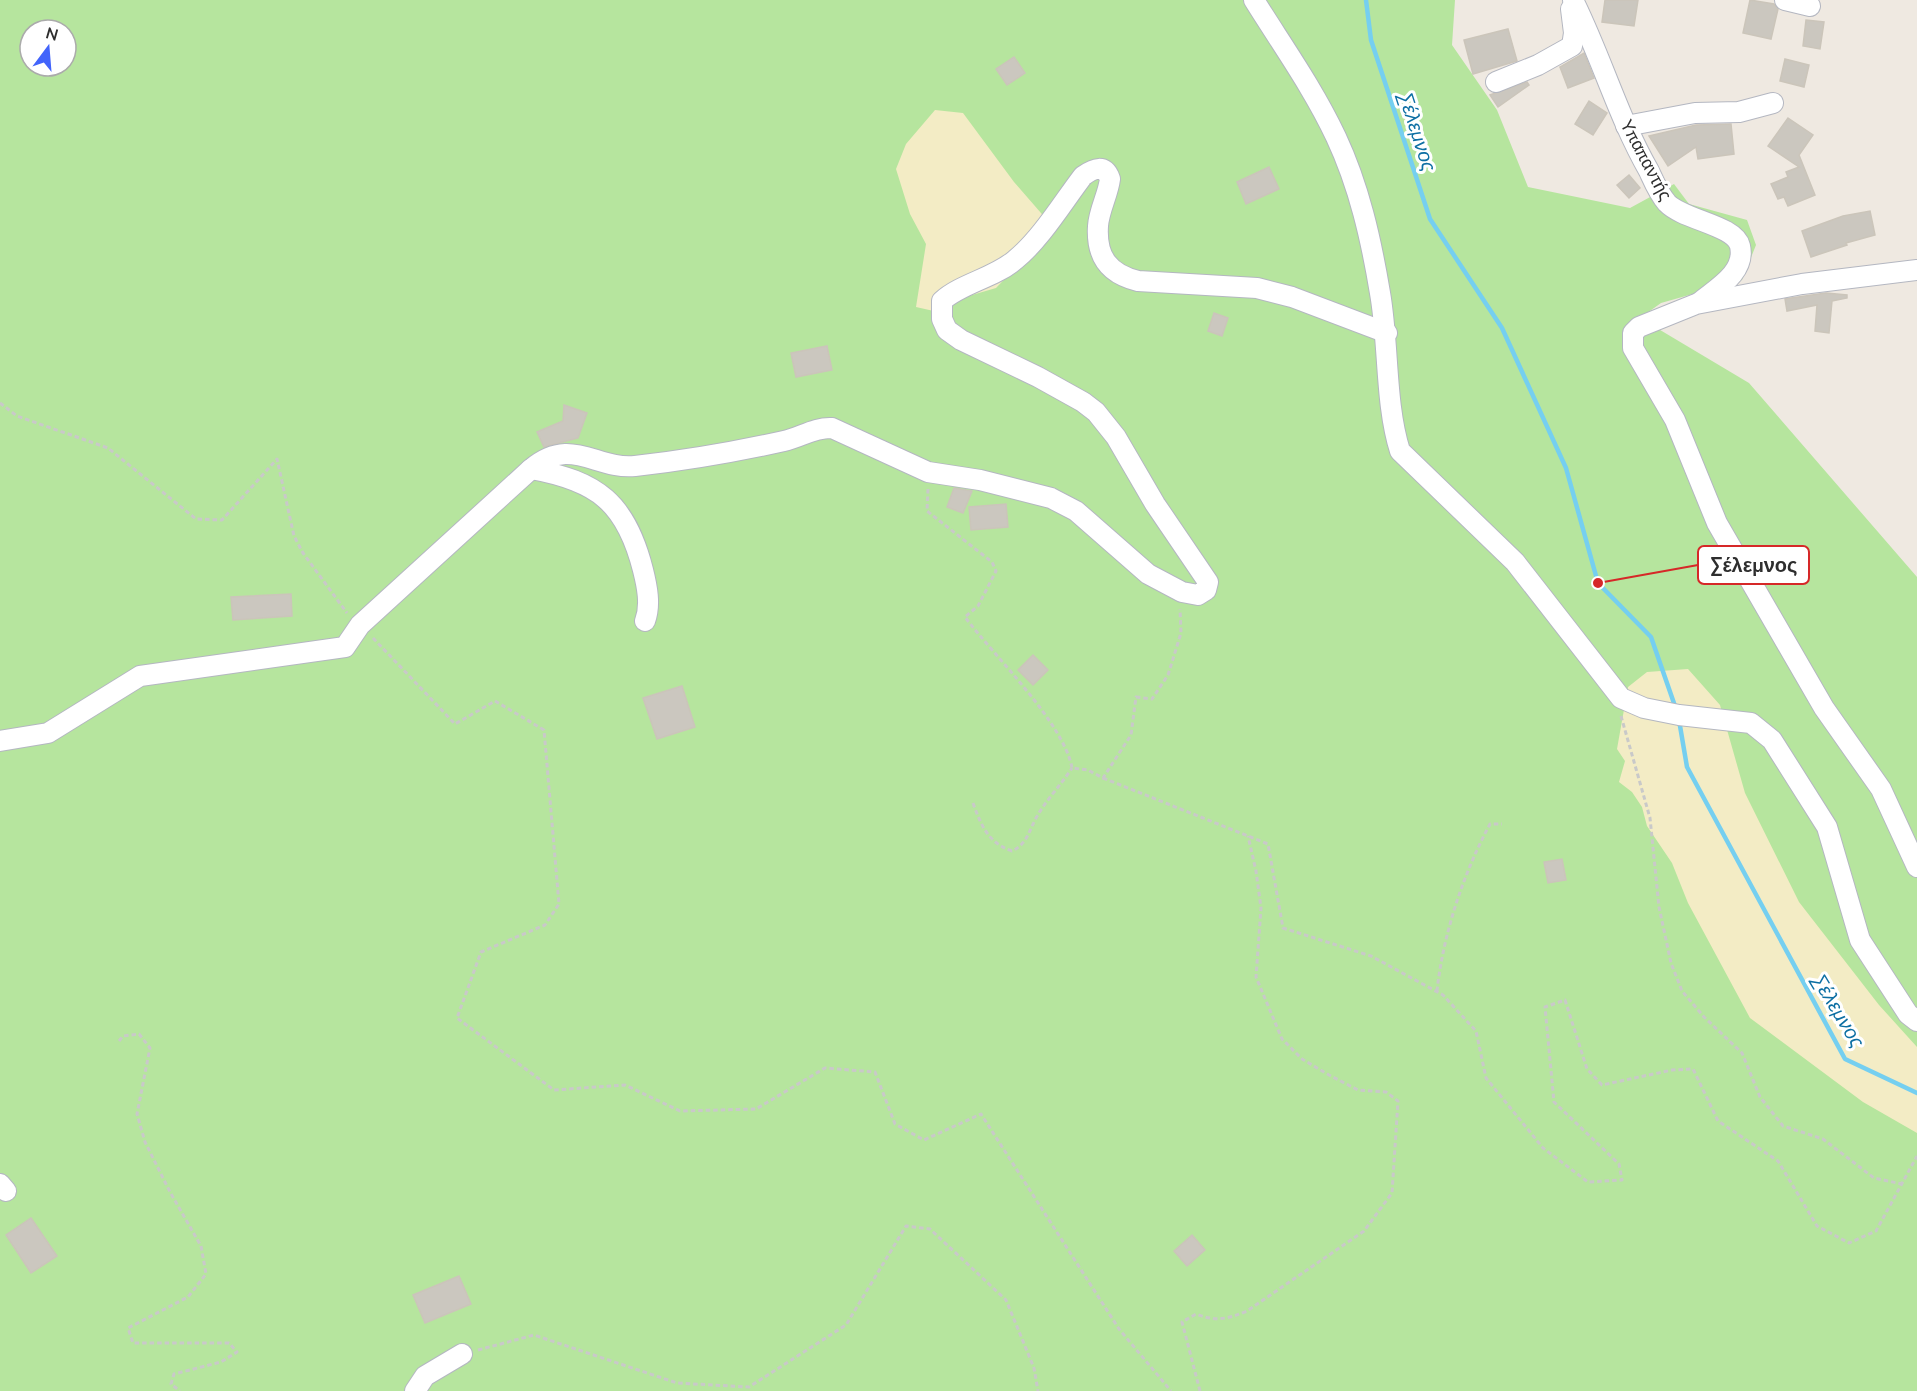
<svg xmlns="http://www.w3.org/2000/svg" width="1917" height="1391" font-family="'Nunito Sans',sans-serif">
<style>
.green{fill:#b6e59e;fill-rule:evenodd}
.sand{fill:#f3ecc5}
.lines{fill:none;stroke-linecap:round;stroke-linejoin:round}
.stream{stroke:#75cff0;stroke-width:4.5}
.building{fill:#cbc7bf;stroke:#cbc5ba;stroke-width:1.5}
.minor-casing{stroke:#b4b7c1;stroke-width:22}
.path{stroke:#c9c9c9;stroke-width:3;stroke-dasharray:4.5 3;stroke-linecap:butt}
.minor{stroke:#fff;stroke-width:20}
.labels{text-anchor:middle;dominant-baseline:central;stroke-width:6;stroke-linejoin:round;paint-order:stroke}
.street-label{font-size:18px;fill:#2e2e2e;stroke:#fff}
.water-label{font-size:20px;font-style:italic;fill:#0d6fa3;stroke:#fff}
.leader{fill:none;stroke:#d62828;stroke-width:2}
.callout-dot{fill:#d62828;stroke:#fff;stroke-width:2}
.callout{fill:#fff;stroke:#d62828;stroke-width:2}
.callout-label{font-size:20px;text-anchor:middle;font-weight:bold;fill:#2e2e2e}
</style>
<rect width="100%" height="100%" fill="#efe9e1"/>
<path class="green" d="M0,0H1455L1452,45L1497,110L1528,187L1630,208L1674,184L1689,204L1747,220L1756,245L1742,280L1661,303L1640,318L1749,383L1917,577V1391H0ZM30,30H66V66H30Z"/>
<g class="sand">
<path d="M935,110L963,113L1014,182L1054,228L996,288L955,300L947,314L916,307L926,244L910,214L896,169L906,144Z"/>
<path d="M1688,669L1720,705L1745,793L1799,902L1879,1005L1917,1047V1133L1863,1102L1750,1018L1688,903L1672,863L1647,826L1642,807L1632,792L1619,782L1625,761L1617,749L1628,687L1647,672Z"/>
</g>
<g class="lines">
<g class="stream">
<path d="M1366,0L1371,40L1430,219L1502,328L1566,468L1598,583L1651,637L1676,709"/>
<path d="M1679,720L1687,767L1845,1059L1917,1093"/>
</g>
</g>
<g class="building">
<path d="M1605,0H1638L1634,26L1602,22Z"/>
<path d="M1750,0L1774,4L1778,9L1771,39L1743,33Z"/>
<path d="M1806,20L1824,22L1820,49L1803,46Z"/>
<path d="M1508,29L1517,61L1473,74L1464,40Z"/>
<path d="M1584,53L1594,78L1568,88L1560,67Z"/>
<path d="M1014,57L1025,73L1007,85L996,69Z"/>
<path d="M1785,59L1809,65L1804,87L1780,81Z"/>
<path d="M1527,82L1529,85L1498,107L1490,95Z"/>
<path d="M1589,101L1607,113L1593,135L1575,124Z"/>
<path d="M1788,118L1813,135L1799,155L1815,195L1788,206L1784,197L1778,199L1771,184L1788,177L1786,172L1799,167L1768,146Z"/>
<path d="M1731,124L1734,154L1698,159L1696,147L1668,166L1649,136L1696,125Z"/>
<path d="M1269,167L1279,189L1246,204L1237,182Z"/>
<path d="M1629,175L1640,188L1629,198L1617,185Z"/>
<path d="M1870,211L1875,235L1846,243L1847,245L1811,257L1802,231L1843,216Z"/>
<path d="M1826,293L1847,295V298L1832,301L1829,333L1815,331L1817,305L1787,311L1785,299Z"/>
<path d="M1214,313L1228,318L1222,336L1208,331Z"/>
<path d="M827,346L832,370L796,377L791,353Z"/>
<path d="M564,405L587,413L578,438L544,447L537,432L563,421Z"/>
<path d="M954,488L972,491L963,513L947,507Z"/>
<path d="M1006,504L1008,527L971,530L969,507Z"/>
<path d="M291,594L292,616L233,620L231,597Z"/>
<path d="M1033,655L1048,670L1033,685L1018,670Z"/>
<path d="M682,686L695,727L657,739L643,698Z"/>
<path d="M1562,859L1566,880L1548,883L1544,862Z"/>
<path d="M31,1218L57,1256L31,1273L6,1235Z"/>
<path d="M1192,1235L1205,1250L1187,1266L1174,1251Z"/>
<path d="M459,1276L471,1304L425,1323L413,1295Z"/>
</g>
<g class="lines">
<defs>
<g id="minor">
<path d="M1254,0C1282,45 1313,88 1336,137C1359,186 1371,239 1380,293C1389,344 1385,404 1400,451L1515,562L1621,698L1644,708L1679,715L1751,723L1772,740L1827,827L1860,940L1908,1014L1917,1021"/>
<path d="M1573,0C1601,56 1618,117 1649,171C1654,182 1659,194 1667,203C1683,220 1735,225 1740,246C1746,272 1717,288 1700,302"/>
<path d="M1785,0L1810,6"/>
<path d="M1496,82L1538,65L1572,46L1574,33L1571,9"/>
<path d="M1626,126L1695,113L1739,112L1773,103"/>
<path d="M1917,270L1802,284L1696,304L1639,327L1633,333V348L1675,420L1717,523L1824,708L1881,789L1917,867"/>
<path d="M531,469C598,481 626,503 643,570C647,586 651,605 645,621"/>
<path d="M0,741L48,733L140,676L345,647L360,625L531,469C571,435 596,470 635,466C681,461 739,451 784,441C801,437 815,427 832,428L928,472L980,480L1051,498L1076,511L1148,574L1182,592L1198,595L1206,590L1208,582L1155,504L1116,437L1096,412L1083,402L1038,377L961,340L947,330L942,319V301C960,284 994,278 1015,260C1041,239 1063,202 1083,176C1094,168 1105,164 1110,179C1108,195 1099,210 1098,226C1096,257 1109,274 1138,281L1257,288L1292,297L1387,333"/>
<path d="M0,1184L6,1191"/>
<path d="M415,1391L425,1376L462,1354"/>
</g>
</defs>
<use href="#minor" class="minor-casing"/>
<g class="path">
<path d="M0,403L17,416L108,448L196,519L222,520L277,459L294,536L303,553L347,613"/>
<path d="M928,489L927,511L992,562L996,571L978,606L965,617C994,656 1064,723 1072,768L1088,770L1103,778L1131,735L1136,697L1152,699L1168,675L1181,633L1180,609"/>
<path d="M373,638L455,724L495,701L544,730L559,904L545,925L481,952L457,1018L554,1090L625,1085L680,1111L756,1109L825,1068L875,1072L895,1124L924,1140L981,1114L1119,1329L1171,1391"/>
<path d="M1621,716L1650,818L1659,907L1671,963L1682,991L1704,1017L1742,1053L1760,1097L1783,1126L1823,1139L1874,1178L1902,1184"/>
<path d="M1103,778L1268,844L1283,928L1371,956L1443,995L1476,1031L1486,1078L1543,1148L1588,1182L1622,1180L1619,1164L1554,1102L1545,1007L1565,1000L1587,1069L1602,1085L1672,1070L1693,1069L1718,1121L1778,1161L1817,1226L1849,1243L1876,1231L1917,1156"/>
<path d="M973,803C981,825 988,843 1012,851C1027,844 1029,831 1036,818C1046,800 1061,785 1072,768"/>
<path d="M1437,991C1443,935 1463,874 1490,824H1502"/>
<path d="M119,1041L123,1036L139,1034L150,1048L137,1114L145,1142L170,1192L201,1246L206,1274L188,1297L128,1328L133,1343H229L237,1352L221,1362L174,1374L171,1384L180,1391"/>
<path d="M478,1350L534,1335L677,1383L749,1387L846,1325L906,1226L930,1229L1006,1300L1034,1368L1038,1391"/>
<path d="M1200,1391L1182,1322L1196,1314C1216,1322 1228,1319 1247,1311L1364,1231L1392,1193L1398,1101L1386,1092L1358,1090L1329,1075L1302,1059L1282,1039L1256,977L1261,908L1256,871L1248,836"/>
</g>
<use href="#minor" class="minor"/>
</g>
<g class="labels">
<g class="street-label">
<text transform="translate(1646 160) rotate(62)">Υπαπαντής</text>
</g>
<g class="water-label">
<text transform="translate(1417 132) rotate(72)">Σέλεμνος</text>
<text transform="translate(1838 1011) rotate(59)">Σέλεμνος</text>
</g>
</g>
<path class="leader" d="M1598 583L1698 565"/>
<circle class="callout-dot" cx="1598" cy="583" r="6"/>
<rect class="callout" x="1698" y="546" width="111" height="38" rx="6"/>
<g class="callout-label">
<text x="1754" y="572">Σέλεμνος</text>
</g>
<g transform="translate(48 48) rotate(16)"><circle r="28" fill="#ffffff" stroke="#ababab" stroke-width="1.5"/>
<path d="M0-4.5L10 22L0 15L-10 22Z" fill="#4264fb"/>
<text y="-9" font-size="16" font-weight="bold" text-anchor="middle" fill="#2e2e2e">N</text>
</g>
</svg>
